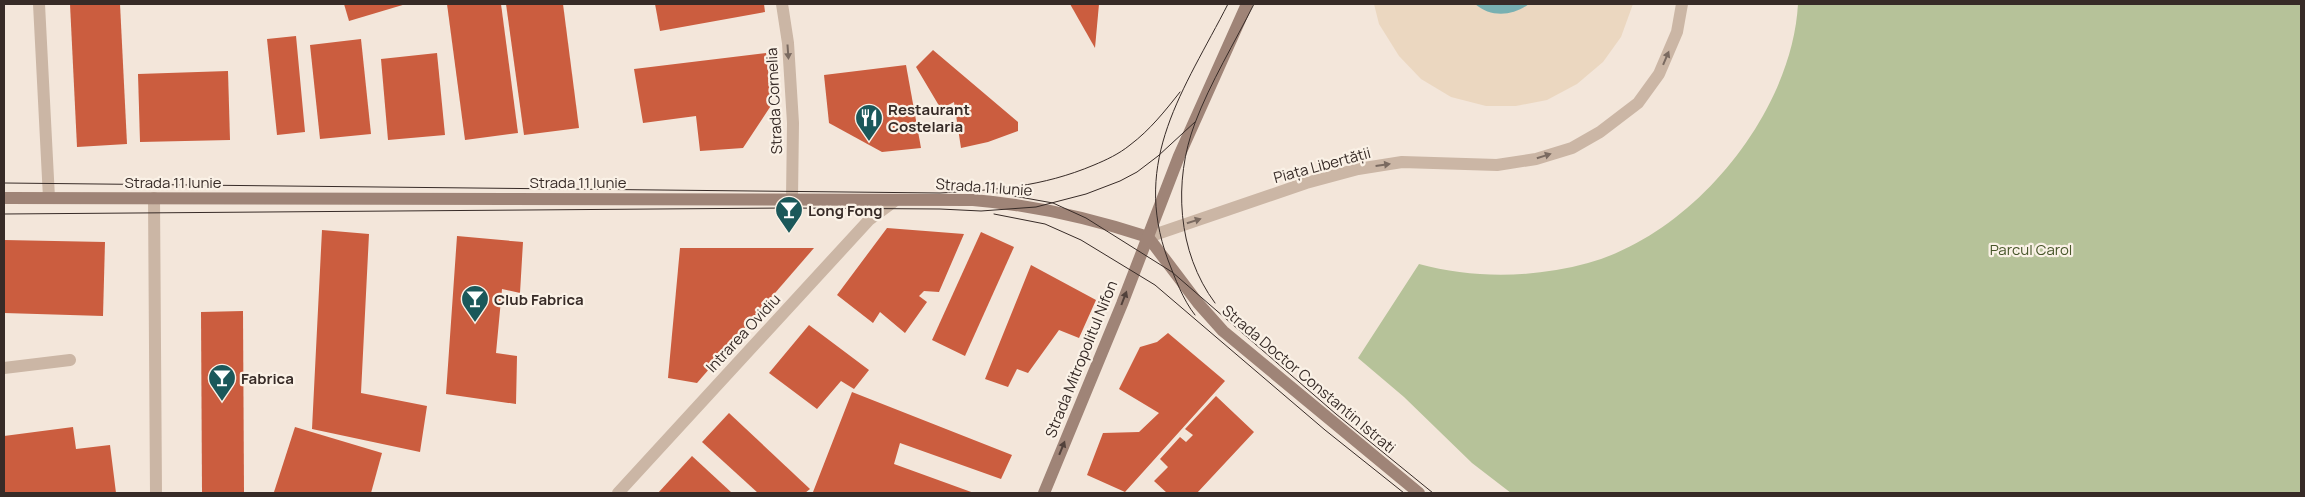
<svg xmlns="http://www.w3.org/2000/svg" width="2305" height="497" font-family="Manrope,sans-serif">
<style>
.green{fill:#b6c299}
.plaza{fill:#ebd7c0}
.water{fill:#78b0b1}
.building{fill:#cb5d3f}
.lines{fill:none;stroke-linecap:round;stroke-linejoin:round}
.lane{stroke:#cbb6a5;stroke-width:12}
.street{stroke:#cbb6a5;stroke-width:12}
.secondary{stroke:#9f8477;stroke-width:12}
.tram{stroke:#372b27;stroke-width:1}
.oneway{fill:#7a6a60}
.oneway2{fill:#51413b}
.labels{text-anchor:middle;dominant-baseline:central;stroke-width:4.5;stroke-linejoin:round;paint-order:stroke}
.street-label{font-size:15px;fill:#372b27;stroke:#faf1e6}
.poi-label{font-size:15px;font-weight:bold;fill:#372b27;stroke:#faf1e6;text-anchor:start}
.park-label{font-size:15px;fill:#47562a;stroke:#faf1e6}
</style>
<rect width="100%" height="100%" fill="#f3e6da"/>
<path class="green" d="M1798,4H2301V493H1511L1472,463L1404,397L1358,358L1419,264C1474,279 1533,278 1588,263C1694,234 1792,113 1798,4Z"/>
<path class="plaza" d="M1374,4H1633L1621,37L1603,62L1577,84L1547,100L1516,106H1486L1451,97L1421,79L1399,56L1379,24Z"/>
<path class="water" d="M1475,4H1529C1513,16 1491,18 1475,4Z"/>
<g class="building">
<path d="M70,4H120L127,144L77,147Z"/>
<path d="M344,4H406L349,21Z"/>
<path d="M447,4H501L518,133L465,140Z"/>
<path d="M506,4H563L579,128L524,135Z"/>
<path d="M655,4H764L765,12L660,31Z"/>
<path d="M1070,4H1099L1095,48Z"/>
<path d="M296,36L305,132L277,135L267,39Z"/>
<path d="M361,39L371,134L320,139L310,45Z"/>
<path d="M933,50L1018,122V131L988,142L961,148L954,102L941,109L916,67Z"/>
<path d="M437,53L445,135L388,140L381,59Z"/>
<path d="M766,53L772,104L743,148L700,151L696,116L643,123L634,69Z"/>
<path d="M906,65L921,148L882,152L829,123L824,75Z"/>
<path d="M228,71L230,140L140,142L138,74Z"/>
<path d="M887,228L964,234L939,292L924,291L919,296L927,302L905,333L880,312L873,323L837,295Z"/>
<path d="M322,230L369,234L361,393L427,406L420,452L312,429Z"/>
<path d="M981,232L1014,247L965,356L932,340Z"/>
<path d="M457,236L523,242L520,293L502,289L496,353L517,356L516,404L446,394Z"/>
<path d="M4,240L105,242L103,316L4,313Z"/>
<path d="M680,248H814L697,383L668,378Z"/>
<path d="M1031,265L1096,300L1079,338L1059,330L1028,373L1017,369L1008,387L985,379Z"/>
<path d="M243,311L244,493H202L201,312Z"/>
<path d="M809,325L869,370L854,389L841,381L817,409L769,373Z"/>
<path d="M1168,333L1225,381L1125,492L1087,475L1103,433L1139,432L1159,413L1119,389L1140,347L1157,342Z"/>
<path d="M852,392L1012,455L1001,479L900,443L894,464L974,493L813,492Z"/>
<path d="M1216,396L1254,432L1197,493H1167L1154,481L1168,467L1160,459L1180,437L1186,442L1193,435L1185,429Z"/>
<path d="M729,413L810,489L805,493H758L702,442Z"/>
<path d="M73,427L76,449L110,445L116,493H4V436Z"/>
<path d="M295,427L382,453L371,493L274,492Z"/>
<path d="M692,456L732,493H658Z"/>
</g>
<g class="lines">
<g class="lane">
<path d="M39,4L49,198"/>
<path d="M154,198L156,493"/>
<path d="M4,368L70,360"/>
</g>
<g class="street">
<path d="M782,4L788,43L793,123L792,198"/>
<path d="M1148,237L1306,183L1358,169L1402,162L1497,165L1536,159L1572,148L1600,132L1638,103L1659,74L1677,32L1682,4"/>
<path d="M618,493L869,220L896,200"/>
</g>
<g class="secondary">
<path d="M4,198L973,200C1033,205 1090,218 1148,237"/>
<path d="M1148,237L1198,303L1223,331L1419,493"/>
<path d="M1044,493L1122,304L1179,156L1247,4"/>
</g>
<g class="tram">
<path d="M4,183L940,193C995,190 1042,187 1094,165C1106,160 1119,154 1130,145C1150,130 1165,111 1180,92"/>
<path d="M997,193L1053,203L1086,218L1172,272L1336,414L1433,493"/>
<path d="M4,214L788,208L940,209L981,211L1036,207L1086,194L1120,181L1137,172L1158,156L1195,122"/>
<path d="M994,214L1045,224L1081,240L1155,285L1325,430L1404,493"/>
<path d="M1215,303C1177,252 1173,181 1195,123C1210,83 1235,42 1254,4"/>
<path d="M1195,315C1183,300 1175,278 1168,260C1131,160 1184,90 1228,4"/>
</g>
</g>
<defs><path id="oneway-solid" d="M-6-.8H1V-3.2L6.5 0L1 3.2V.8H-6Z" transform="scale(1.25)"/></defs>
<g class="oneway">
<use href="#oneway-solid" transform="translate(788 52) rotate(86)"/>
<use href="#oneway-solid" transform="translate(1666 58) rotate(-67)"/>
<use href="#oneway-solid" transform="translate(1544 156) rotate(-17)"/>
<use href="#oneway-solid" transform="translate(1383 165) rotate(-8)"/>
<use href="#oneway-solid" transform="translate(1194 221) rotate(-18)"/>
</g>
<g class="oneway2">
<use href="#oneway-solid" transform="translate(1124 298) rotate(-69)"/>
<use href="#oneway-solid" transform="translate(1062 448) rotate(-68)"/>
</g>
<defs>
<symbol id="restaurant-pin" viewBox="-11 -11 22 30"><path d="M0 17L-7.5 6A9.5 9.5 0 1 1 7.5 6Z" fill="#1b585a" stroke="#faf1e6"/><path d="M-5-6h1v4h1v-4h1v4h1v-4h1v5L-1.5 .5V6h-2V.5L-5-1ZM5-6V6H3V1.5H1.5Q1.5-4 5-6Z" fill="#fff"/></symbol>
<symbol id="bar-pin" viewBox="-11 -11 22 30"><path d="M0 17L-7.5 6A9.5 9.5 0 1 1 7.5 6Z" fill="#1b585a" stroke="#faf1e6"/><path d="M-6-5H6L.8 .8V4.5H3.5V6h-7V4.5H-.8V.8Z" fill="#fff"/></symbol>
</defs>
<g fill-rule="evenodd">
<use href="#restaurant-pin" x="853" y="102" width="32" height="43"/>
<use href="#bar-pin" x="773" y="194" width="32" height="43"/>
<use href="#bar-pin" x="459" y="283" width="32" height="43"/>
<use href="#bar-pin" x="206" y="362" width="32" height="43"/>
</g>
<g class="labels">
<g class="street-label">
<text transform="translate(774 101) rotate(-93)">Strada Cornelia</text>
<text transform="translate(1322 165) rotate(-15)">Piața Libertății</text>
<text x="173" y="182">Strada 11 Iunie</text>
<text x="578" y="182">Strada 11 Iunie</text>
<text transform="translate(984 187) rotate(4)">Strada 11 Iunie</text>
<text transform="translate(743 333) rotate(-47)">Intrarea Ovidiu</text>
<text transform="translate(1081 359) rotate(-68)">Strada Mitropolitul Nifon</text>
<text transform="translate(1309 379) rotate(40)">Strada Doctor Constantin Istrati</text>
</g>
<g class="poi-label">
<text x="888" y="109">Restaurant<tspan x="888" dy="17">Costelaria</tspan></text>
<text x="808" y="210">Long Fong</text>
<text x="494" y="299">Club Fabrica</text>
<text x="241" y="378">Fabrica</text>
</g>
<g class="park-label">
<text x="2031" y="249">Parcul Carol</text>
</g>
</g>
<rect width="2305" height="497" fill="none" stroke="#372b27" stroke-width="10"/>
</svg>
